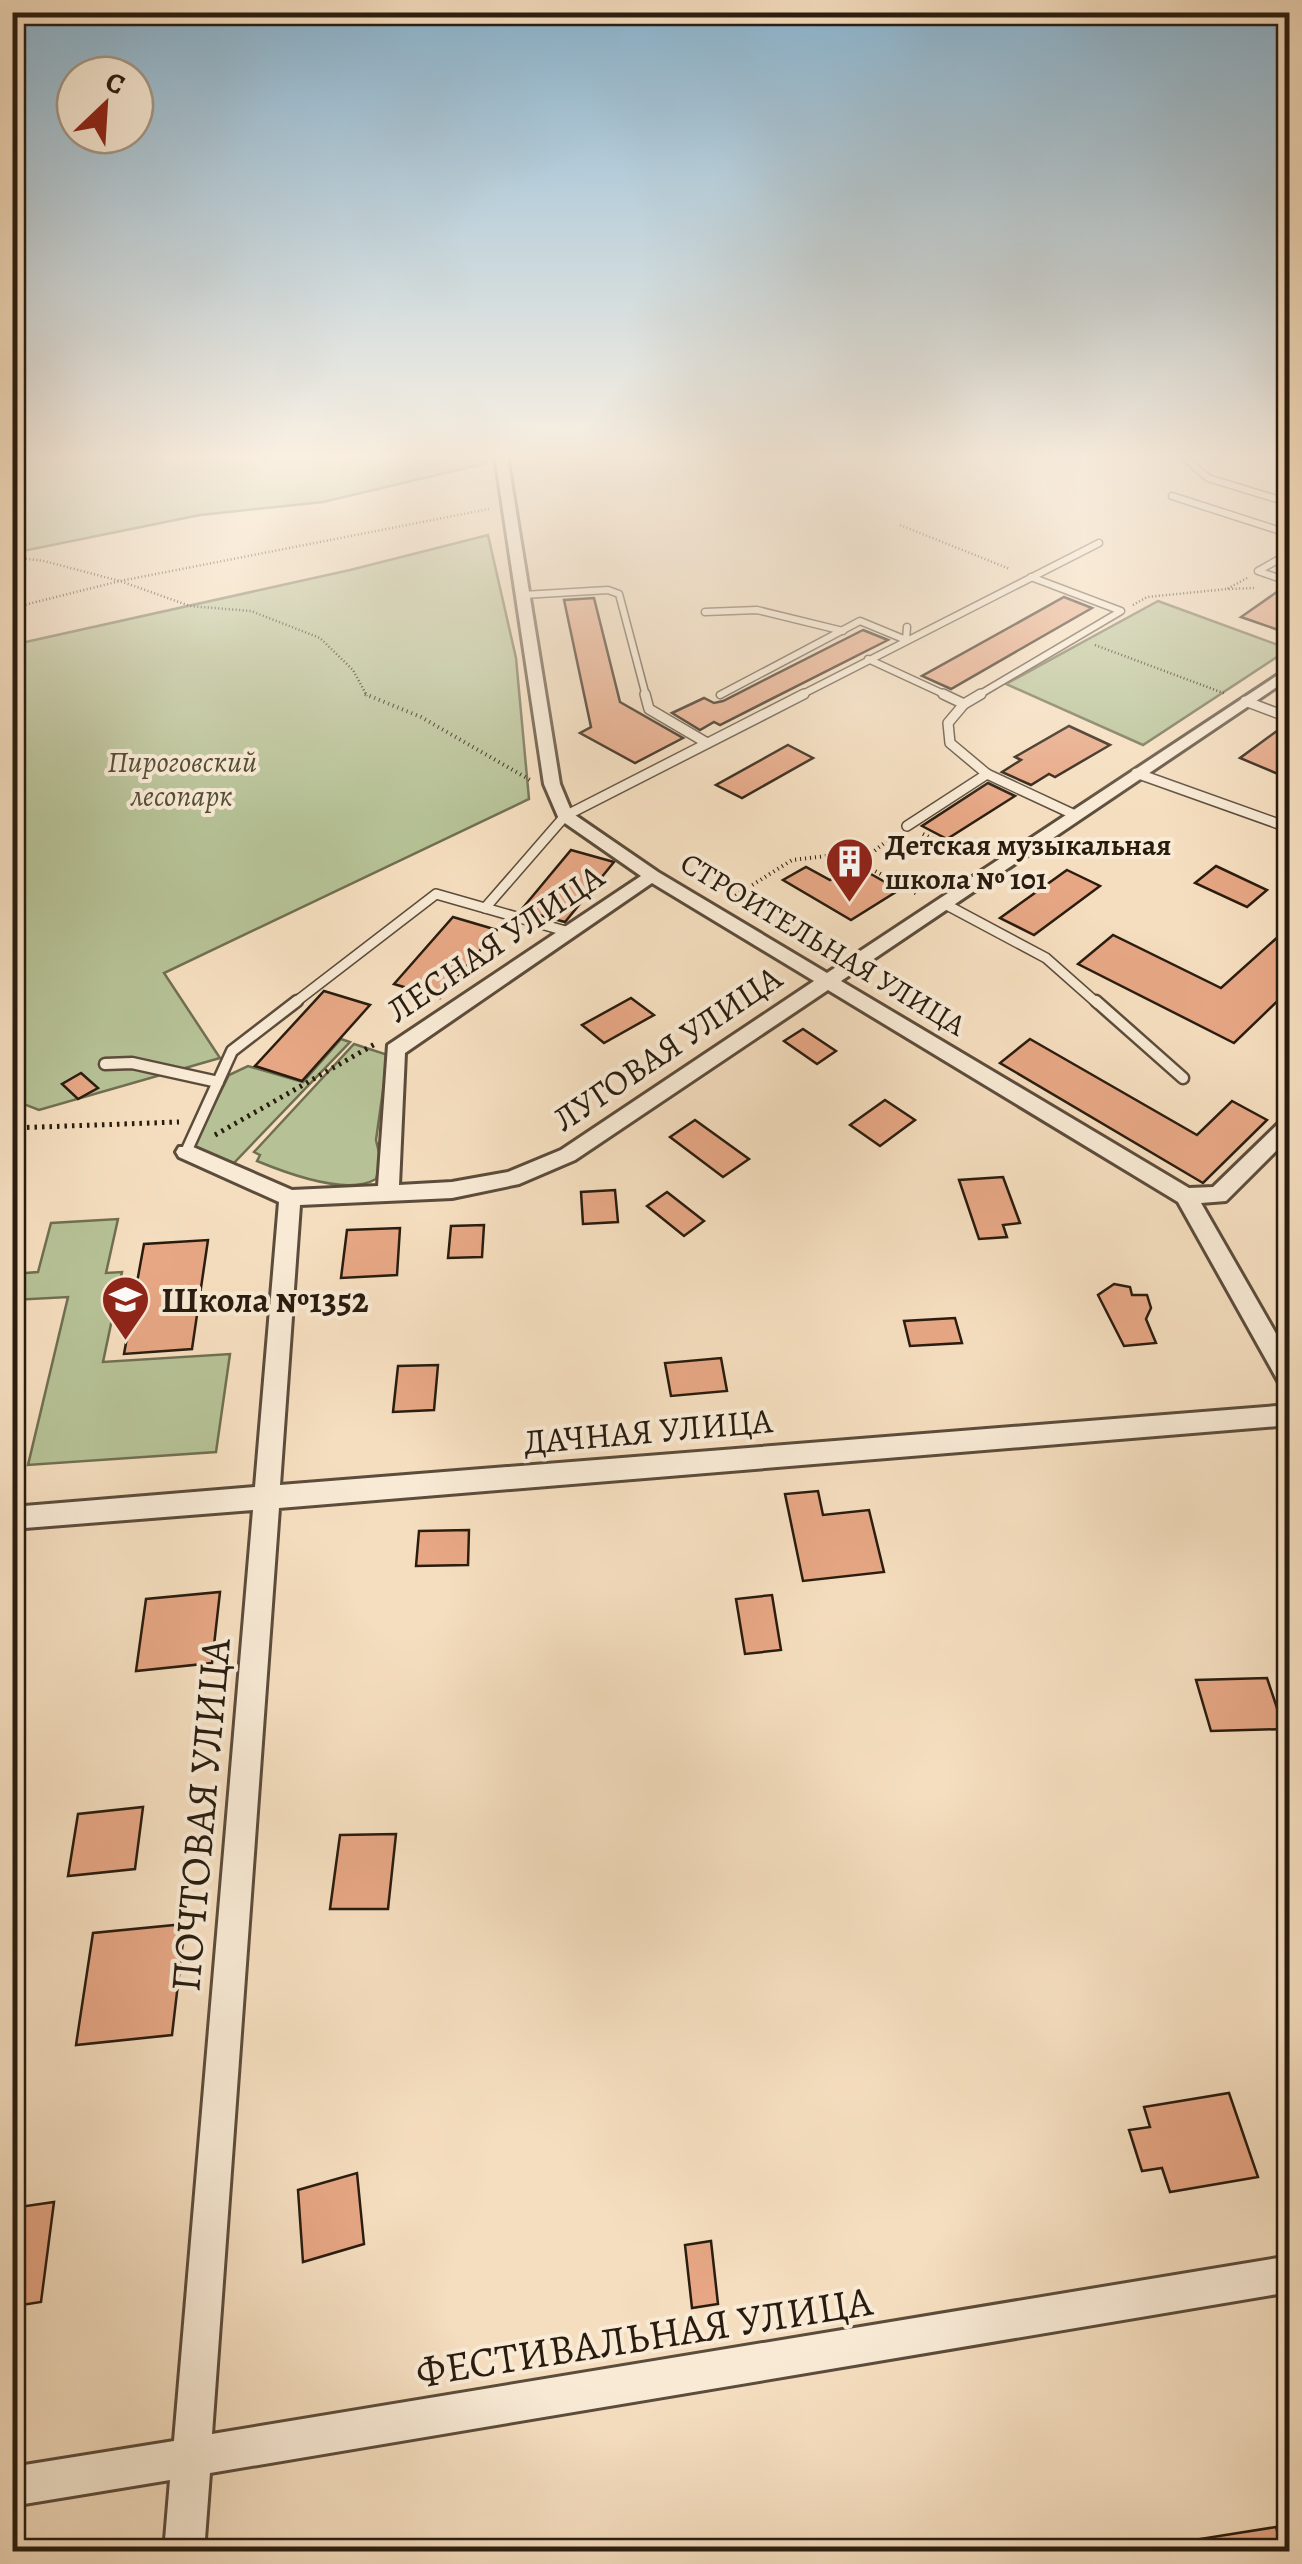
<svg xmlns="http://www.w3.org/2000/svg" width="1302" height="2564" font-family="Alegreya,serif">
<style>
.green{fill:#b6c296;stroke:#706f52;stroke-width:2.5}
.building{fill:#e7a785;stroke:#291c0f;stroke-width:2.5}
.lines{fill:none;stroke-linecap:round;stroke-linejoin:round}
.lane-far2-casing{stroke:#5c4c3b;stroke-width:9}
.lane-far1-casing{stroke:#5c4c3b;stroke-width:12}
.lane-casing{stroke:#5c4c3b;stroke-width:15}
.street-casing{stroke:#5c4c3b;stroke-width:6}
.path-far2{stroke:#291c0f;stroke-width:2.5;stroke-dasharray:1 2.5;stroke-linecap:butt}
.path-far1{stroke:#291c0f;stroke-width:4;stroke-dasharray:1 4;stroke-linecap:butt}
.path{stroke:#291c0f;stroke-width:5;stroke-dasharray:2.5 5;stroke-linecap:butt}
.lane-far2{stroke:#f8ead5;stroke-width:6}
.lane-far1{stroke:#f8ead5;stroke-width:9}
.lane{stroke:#f8ead5;stroke-width:10}
.street{fill:#f8ead5;fill-rule:evenodd}
.labels{text-anchor:middle;dominant-baseline:central;stroke-width:8;stroke-linejoin:round;paint-order:stroke}
.far-park-label{font-size:30px;font-style:italic;fill:#534e38;stroke:#f8ead5}
.far-poi-label{font-size:30px;font-weight:bold;fill:#291c0f;stroke:#f8ead5;text-anchor:start}
.far-street-label{font-size:30px;fill:#291c0f;stroke:#f8ead5}
.street-label{font-size:35px;fill:#291c0f;stroke:#f8ead5}
.poi-label{font-size:35px;font-weight:bold;fill:#291c0f;stroke:#f8ead5;text-anchor:start}
.near-street-label{font-size:42px;fill:#291c0f;stroke:#f8ead5}
</style>
<rect width="100%" height="100%" fill="#f5debf"/>
<filter id="stains"><feTurbulence type="fractalNoise" baseFrequency=".002" numOctaves="4"/><feColorMatrix values="0 0 0 0 .2 0 0 0 0 .09 0 0 0 0 .02 0 0 0 .5 -.17"/></filter>
<radialGradient id="worn" r=".72"><stop offset=".6" stop-color="#630" stop-opacity="0"/><stop offset="1" stop-color="#630" stop-opacity=".3"/></radialGradient>
<g class="green">
<path d="M13,456H485L487,463L323,502L200,515L13,553Z"/>
<path d="M488,535L516,658L529,799L164,973L220,1058L39,1110L13,1100L12,645L350,570Z"/>
<path d="M1158,601L1289,649L1143,745L1006,684Z"/>
<path d="M341,1039L350,1042L231,1166L192,1149L229,1075L248,1066L303,1082Z"/>
<path d="M354,1044L388,1055L376,1140L381,1161L376,1179C347,1196 286,1173 257,1161L260,1155L254,1152Z"/>
<path d="M118,1219L106,1273L122,1272L103,1362L230,1354L216,1452L28,1465L68,1297L13,1300V1274L38,1272L51,1223Z"/>
</g>
<g class="building">
<path d="M1284,587L1290,589V634L1241,617Z"/>
<path d="M1064,597L1092,608L951,689L922,676Z"/>
<path d="M594,598L620,702L683,738L635,763L580,733L591,727L564,600Z"/>
<path d="M863,630L888,640L720,725L714,722L700,730L672,713L704,698L714,703L723,701Z"/>
<path d="M1285,725L1290,726V779L1240,758Z"/>
<path d="M1069,726L1110,745L1055,777L1049,774L1031,785L1002,772L1021,760L1015,757Z"/>
<path d="M788,745L813,758L742,798L716,785Z"/>
<path d="M988,783L1015,796L947,839L922,826Z"/>
<path d="M571,850L614,862L565,922L521,910Z"/>
<path d="M855,865L899,890L851,920L783,880L806,867L830,880Z"/>
<path d="M1216,866L1267,890L1247,907L1195,883Z"/>
<path d="M1067,870L1100,886L1034,935L1000,918Z"/>
<path d="M453,917L497,930L440,998L394,984Z"/>
<path d="M1290,926V989L1234,1043L1078,964L1113,935L1221,988Z"/>
<path d="M324,991L370,1005L302,1081L255,1066Z"/>
<path d="M631,998L654,1015L604,1043L582,1025Z"/>
<path d="M803,1029L836,1051L817,1064L784,1041Z"/>
<path d="M1030,1039L1197,1135L1232,1101L1267,1120L1203,1183L1000,1063Z"/>
<path d="M81,1073L98,1088L78,1099L62,1084Z"/>
<path d="M885,1100L915,1120L880,1146L850,1125Z"/>
<path d="M695,1120L749,1159L723,1177L670,1137Z"/>
<path d="M1003,1177L1020,1223L1003,1225L1007,1237L979,1239L959,1180Z"/>
<path d="M615,1190L618,1222L583,1224L581,1192Z"/>
<path d="M667,1192L704,1221L684,1236L647,1206Z"/>
<path d="M484,1225L482,1257L448,1258L451,1226Z"/>
<path d="M400,1228L397,1275L341,1278L347,1230Z"/>
<path d="M208,1240L192,1349L124,1354L144,1244Z"/>
<path d="M1114,1284L1130,1287L1132,1295H1147L1151,1308L1146,1319L1156,1343L1124,1346L1098,1295Z"/>
<path d="M955,1318L962,1343L910,1346L904,1321Z"/>
<path d="M721,1358L727,1391L671,1396L665,1363Z"/>
<path d="M438,1365L434,1410L393,1412L398,1366Z"/>
<path d="M818,1491L823,1515L869,1510L884,1572L803,1581L785,1494Z"/>
<path d="M469,1530L468,1565L416,1566L419,1531Z"/>
<path d="M220,1592L212,1663L136,1671L146,1599Z"/>
<path d="M772,1595L781,1650L745,1654L736,1599Z"/>
<path d="M1267,1678L1284,1729L1211,1731L1196,1680Z"/>
<path d="M143,1807L135,1869L68,1876L78,1814Z"/>
<path d="M396,1834L388,1909H330L340,1835Z"/>
<path d="M185,1924L172,2035L76,2045L93,1933Z"/>
<path d="M1229,2093L1258,2177L1170,2192L1162,2168L1142,2171L1129,2130L1150,2127L1144,2107Z"/>
<path d="M357,2173L364,2244L303,2262L298,2190Z"/>
<path d="M54,2202L41,2302L15,2306L12,2208Z"/>
<path d="M711,2241L718,2304L692,2308L685,2245Z"/>
<path d="M1276,2527L1283,2552H1201L1200,2539Z"/>
</g>
<g class="lines">
<defs>
<g id="lane-far2">
<path d="M1183,456L1208,478L1290,503"/>
<path d="M1172,496L1290,534"/>
<path d="M1290,553L1258,571L1290,582"/>
<path d="M523,595L608,590L619,594L646,696"/>
<path d="M705,612L757,610L843,631"/>
<path d="M868,659L948,696"/>
<path d="M720,695L860,621L906,640L907,627"/>
<path d="M799,696L1099,543"/>
<path d="M977,696L1121,611L1031,577"/>
</g>
<g id="lane-far1">
<path d="M645,694L649,709L707,743"/>
<path d="M943,694L964,704L981,694"/>
<path d="M1245,701L1290,718"/>
<path d="M964,704L948,723L950,743L987,774"/>
<path d="M1136,773L1290,828"/>
<path d="M907,826L987,774L1075,815"/>
<path d="M943,903L1046,958L1098,1004"/>
<path d="M569,932L485,908L565,816L804,694"/>
<path d="M293,1004L436,894L485,908"/>
</g>
<g id="lane">
<path d="M1096,1001L1183,1078"/>
<path d="M105,1064L132,1063L218,1082"/>
<path d="M186,1152L232,1051L297,1001"/>
</g>
<path id="street" d="M495,456H507L560,784L572,813L658,872L827,973L1290,667V678L841,981L1189,1188L1213,1187L1283,1119L1290,1117V1137L1226,1201L1201,1203L1290,1358V1391L1282,1388L1178,1202L828,990L575,1160L519,1184L452,1198L300,1205L280,1485L1290,1405V1425L279,1508L212,2434L1290,2256V2292L210,2473L204,2552H164L170,2480L12,2506V2467L174,2441L253,1510L12,1529V1507L255,1487L279,1202L179,1157L176,1152L179,1147H193L292,1190L378,1186L388,1045L641,876L559,819L544,784ZM652,883L814,981L561,1150L508,1172L452,1182L399,1185L405,1053Z"/>
</defs>
<use href="#lane-far2" class="lane-far2-casing"/>
<use href="#lane-far1" class="lane-far1-casing"/>
<use href="#lane" class="lane-casing"/>
<use href="#street" class="street-casing"/>
<g class="path-far2">
<path d="M900,525L1010,569"/>
<path d="M12,557L44,561L120,581L190,606L251,611L320,638L353,670L367,696"/>
<path d="M1247,578L1227,589L1254,588"/>
<path d="M1133,605L1147,597L1227,589"/>
<path d="M12,608L120,581L489,509"/>
<path d="M1095,645L1226,694"/>
</g>
<g class="path-far1">
<path d="M365,694L421,717L532,781"/>
<path d="M923,834L972,858"/>
<path d="M859,863L892,837"/>
<path d="M727,901L792,860L844,854L917,894"/>
</g>
<g class="path">
<path d="M12,1128L179,1122"/>
<path d="M215,1135L375,1044"/>
</g>
<use href="#lane-far2" class="lane-far2"/>
<use href="#lane-far1" class="lane-far1"/>
<use href="#lane" class="lane"/>
<use href="#street" class="street"/>
</g>
<linearGradient id="sky" x2="0" y2="1"><stop stop-color="#8ab7d4"/><stop offset="0.56" stop-color="#faf0e2"/><stop offset="1" stop-color="#faf0e2" stop-opacity="0"/></linearGradient>
<rect width="1302" height="815" fill="url(#sky)"/>
<defs>
<symbol id="building-pin" viewBox="-11 -11 22 30"><path d="M0 17L-7.5 6A9.5 9.5 0 1 1 7.5 6Z" fill="#8f2418" stroke="#f8ead5"/><path d="M-4-6H4V6H1V3H-1V6H-4ZM-2.5-4.3h1.7v1.8h-1.7ZM.8-4.3h1.7v1.8H.8ZM-2.5-1h1.7V.8h-1.7ZM.8-1h1.7V.8H.8Z" fill="#fff"/></symbol>
<symbol id="school-pin" viewBox="-11 -11 22 30"><path d="M0 17L-7.5 6A9.5 9.5 0 1 1 7.5 6Z" fill="#8f2418" stroke="#f8ead5"/><path d="M0-5L7-2L0 1L-7-2ZM-4 1L0 2.5L4 1V4Q0 6-4 4Z" fill="#fff"/></symbol>
</defs>
<g fill-rule="evenodd">
<use href="#building-pin" x="822" y="834" width="55" height="75"/>
<use href="#school-pin" x="98" y="1272" width="55" height="75"/>
</g>
<g class="labels">
<g class="far-park-label">
<text x="182" y="762">Пироговский<tspan x="182" dy="34">лесопарк</tspan></text>
</g>
<g class="far-poi-label">
<text x="885" y="845">Детская музыкальная<tspan x="885" dy="34">школа № 101</tspan></text>
</g>
<g class="far-street-label">
<text transform="translate(823 944) rotate(31)">СТРОИТЕЛЬНАЯ УЛИЦА</text>
</g>
<g class="street-label">
<text transform="translate(495 943) rotate(-34)">ЛЕСНАЯ УЛИЦА</text>
<text transform="translate(667 1048) rotate(-34)">ЛУГОВАЯ УЛИЦА</text>
<text transform="translate(648 1431) rotate(-5)">ДАЧНАЯ УЛИЦА</text>
</g>
<g class="poi-label">
<text x="161" y="1300">Школа №1352</text>
</g>
<g class="near-street-label">
<text transform="translate(200 1815) rotate(-85)">ПОЧТОВАЯ УЛИЦА</text>
<text transform="translate(644 2336) rotate(-9)">ФЕСТИВАЛЬНАЯ УЛИЦА</text>
</g>
</g>
<rect width="1302" height="2564" fill="none" stroke="#f5debf" stroke-width="50"/>
<rect x="15" y="15" width="1272" height="2534" fill="none" stroke="#291c0f" stroke-width="5"/>
<rect x="25" y="25" width="1252" height="2514" fill="none" stroke="#291c0f" stroke-width="2.5"/>
<g transform="translate(105 105) rotate(25)"><circle r="48" fill="#f8ead5" stroke="#a59886" stroke-width="2.5"/>
<path d="M0-8L18 38L0 25L-18 38Z" fill="#8f2418"/>
<text y="-15" font-size="28" font-weight="bold" text-anchor="middle" fill="#291c0f">С</text>
</g>
<rect width="100%" height="100%" filter="url(#stains)"/>
<rect width="100%" height="100%" fill="url(#worn)"/>
</svg>
